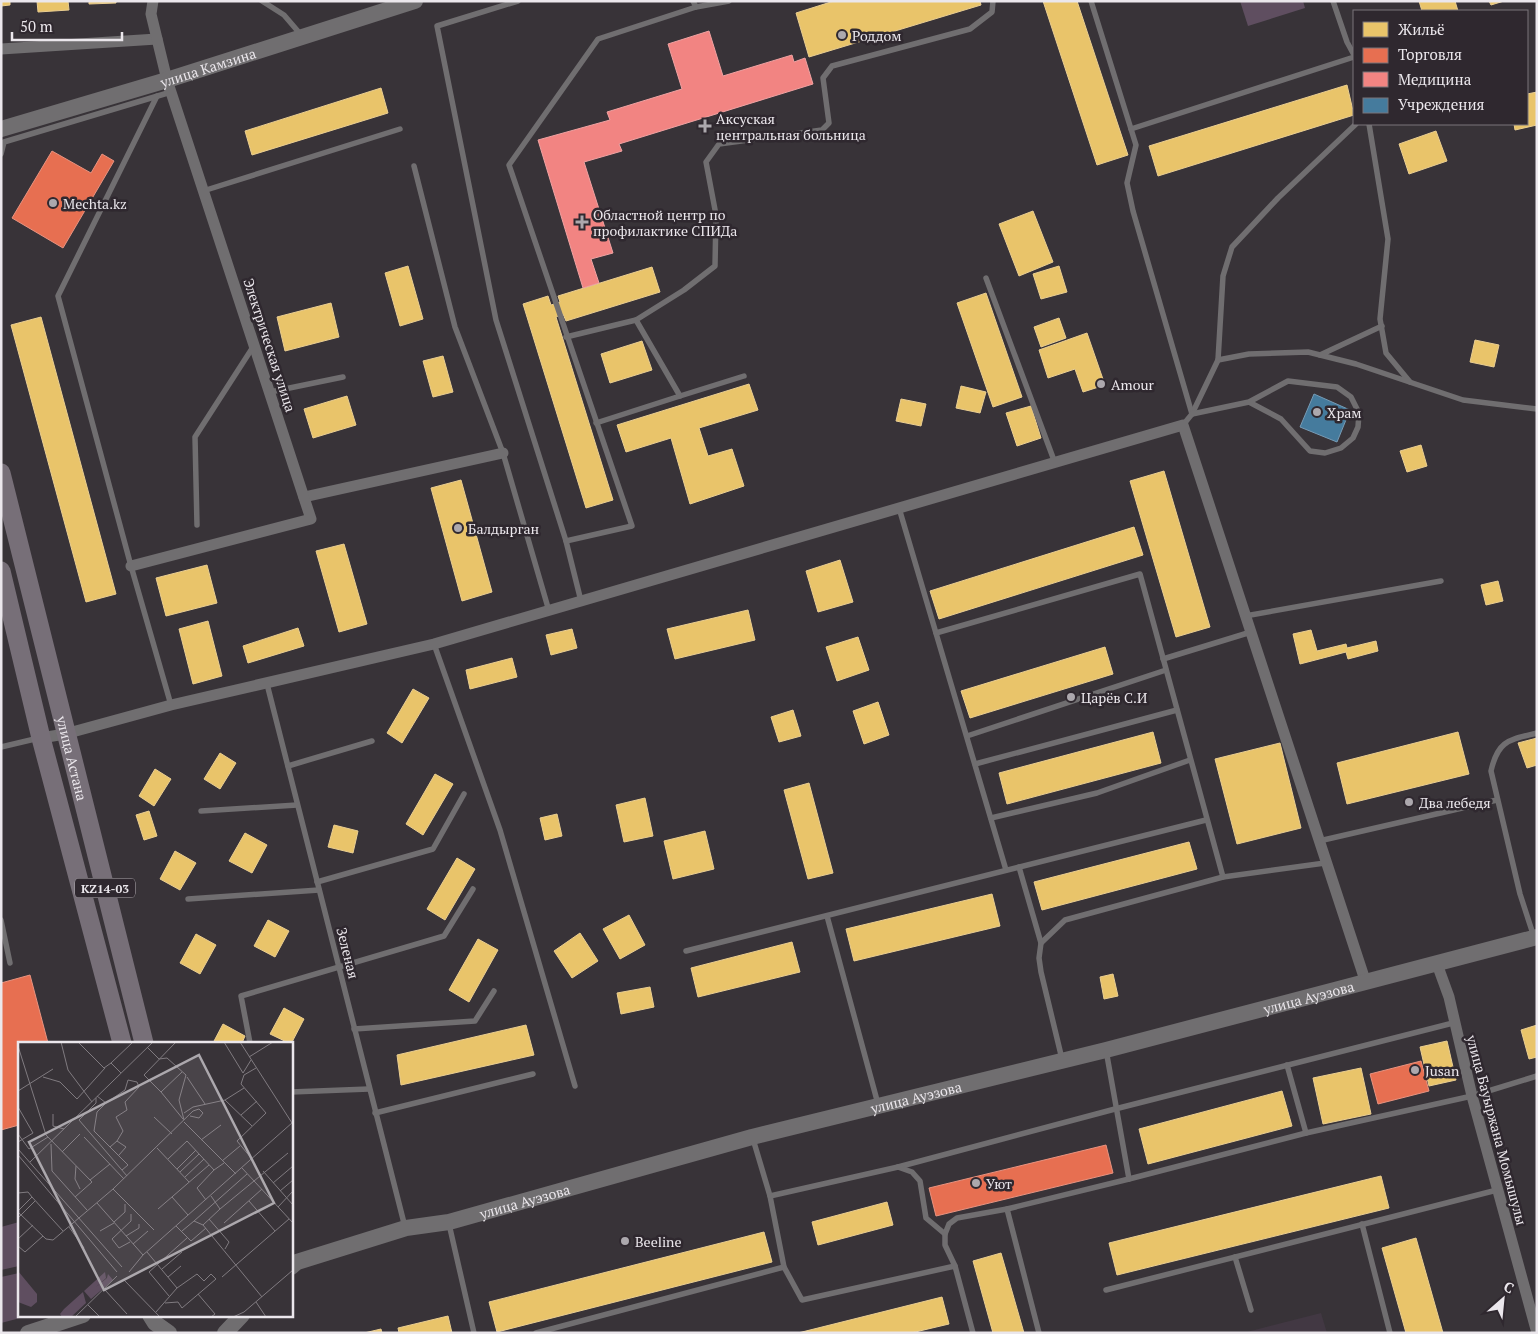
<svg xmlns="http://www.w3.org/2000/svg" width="1538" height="1334" font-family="'PT Serif',serif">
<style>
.built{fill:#423843}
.green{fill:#5f4e60}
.homes{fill:#e9c46a;stroke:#eace91}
.shops{fill:#e76f51;stroke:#e89380}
.health{fill:#f28482;stroke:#f0a2a2}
.public{fill:#457b9d;stroke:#779bb5}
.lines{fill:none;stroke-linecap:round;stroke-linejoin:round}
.lane{stroke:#706e70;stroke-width:5.5}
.street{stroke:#706e70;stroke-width:11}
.secondary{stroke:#706e70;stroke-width:16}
.primary{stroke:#776f78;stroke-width:19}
.poi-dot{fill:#aca8ad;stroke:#2f282f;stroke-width:2}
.labels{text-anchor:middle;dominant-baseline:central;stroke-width:5;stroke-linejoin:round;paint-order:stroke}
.shield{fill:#2f282f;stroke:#b3aeb3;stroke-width:1}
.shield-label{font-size:12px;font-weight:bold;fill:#ebe7ec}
.poi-label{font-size:14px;fill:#ebe7ec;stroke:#2f282f;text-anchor:start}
.street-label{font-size:14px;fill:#ebe7ec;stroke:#2f282f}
.inset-road{fill:none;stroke:#807b80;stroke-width:1}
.view{fill:#aca8ad;fill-opacity:0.15;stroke:#aca8ad;stroke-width:2.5}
.inset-edge{fill:none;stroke:#ebe7ec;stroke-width:2.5}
</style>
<rect width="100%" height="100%" fill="#383338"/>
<path class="built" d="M1321,1313L1327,1333H1243Z"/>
<g class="green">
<path d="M1240,1H1303L1305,8L1248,26Z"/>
<path d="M19,1222V1266L1,1270V1227Z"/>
<path d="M19,1273V1315H32L1,1323V1277Z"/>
</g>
<g class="homes">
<path d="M1,1H10V5L1,6Z"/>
<path d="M37,1H68L69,10L38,12Z"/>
<path d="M89,1H116V3L89,4Z"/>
<path d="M834,1H980L981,5L809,57L796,13Z"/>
<path d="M1043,1H1077L1128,155L1097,165Z"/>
<path d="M1419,1H1455L1458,11H1422Z"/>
<path d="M1489,1H1504L1491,5Z"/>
<path d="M1347,85L1354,115L1158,176L1149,146Z"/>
<path d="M381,88L388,113L252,155L245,131Z"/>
<path d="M1537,92V125L1515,130L1514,124H1527V94Z"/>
<path d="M1436,131L1447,161L1409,174L1399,144Z"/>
<path d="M1033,211L1053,262L1019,276L999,224Z"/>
<path d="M408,266L423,319L400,326L385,273Z"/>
<path d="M1059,266L1067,292L1041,299L1033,274Z"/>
<path d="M652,267L660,292L566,321L563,314L556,317L613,500L586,508L523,304L548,296L551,305L560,302L558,296Z"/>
<path d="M986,293L1022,397L993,407L957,303Z"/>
<path d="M331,303L339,337L285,351L277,317Z"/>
<path d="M41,317L116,594L86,602L11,325Z"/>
<path d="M1059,318L1066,338L1041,347L1034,327Z"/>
<path d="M1087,333L1105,385L1083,392L1075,369L1048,378L1039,350Z"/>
<path d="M1475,340L1499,345L1494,367L1470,362Z"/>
<path d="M642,341L652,370L610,383L601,354Z"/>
<path d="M443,356L453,392L433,397L423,361Z"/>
<path d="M749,384L758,410L699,428L708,456L732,449L744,486L690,504L671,438L626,452L617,425Z"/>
<path d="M961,386L986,392L980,413L956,408Z"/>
<path d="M347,396L356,425L313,438L304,409Z"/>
<path d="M901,399L926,404L921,426L896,421Z"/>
<path d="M1031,406L1041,438L1017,446L1006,413Z"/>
<path d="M1421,445L1427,466L1407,472L1400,451Z"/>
<path d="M1164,471L1210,627L1176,637L1130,481Z"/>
<path d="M461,480L492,592L462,601L431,488Z"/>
<path d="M1134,527L1143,555L939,619L930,591Z"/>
<path d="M344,544L367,624L339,632L316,551Z"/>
<path d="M840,560L853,602L818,612L806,571Z"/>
<path d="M207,565L217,603L166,616L156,578Z"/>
<path d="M1498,581L1503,601L1486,605L1481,585Z"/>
<path d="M748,610L755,640L675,659L667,629Z"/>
<path d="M208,621L222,676L193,684L179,629Z"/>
<path d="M298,628L304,646L248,663L243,646Z"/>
<path d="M572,629L577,648L551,655L546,635Z"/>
<path d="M1311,630L1317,651L1346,644L1347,648L1376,641L1378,651L1348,659L1346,652L1300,664L1293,634Z"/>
<path d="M858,637L869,670L837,681L826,647Z"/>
<path d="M1105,647L1113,674L970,718L961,691Z"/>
<path d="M512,658L517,677L470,689L466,670Z"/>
<path d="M413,689L429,698L402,743L387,733Z"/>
<path d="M878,702L889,735L864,744L853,711Z"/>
<path d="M793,710L801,736L779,742L771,717Z"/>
<path d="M1153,732L1161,763L1007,804L999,773Z"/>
<path d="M1458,732L1469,774L1347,804L1337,763Z"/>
<path d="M1537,738V765L1527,768L1518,743Z"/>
<path d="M1280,743L1301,828L1237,844L1215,759Z"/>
<path d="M220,753L236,763L220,789L204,779Z"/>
<path d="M155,769L171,779L154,806L139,796Z"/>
<path d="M435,774L453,784L423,835L406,824Z"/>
<path d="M809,783L833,873L808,879L784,790Z"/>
<path d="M645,798L653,836L624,842L616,805Z"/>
<path d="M149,811L157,836L144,840L136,815Z"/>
<path d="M557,814L562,836L545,840L540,818Z"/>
<path d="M334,825L358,831L353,853L328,847Z"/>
<path d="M705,831L714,869L673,879L664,841Z"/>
<path d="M245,833L267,845L252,873L229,861Z"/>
<path d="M1189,842L1197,869L1042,910L1034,882Z"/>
<path d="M175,851L196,863L180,890L160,879Z"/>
<path d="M457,858L475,869L445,920L427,909Z"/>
<path d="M992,894L1000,926L854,961L846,929Z"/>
<path d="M629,915L645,945L620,959L603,929Z"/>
<path d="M268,920L289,931L275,957L254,946Z"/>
<path d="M580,933L598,961L572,978L554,951Z"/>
<path d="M196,934L216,945L200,974L180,963Z"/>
<path d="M478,939L498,950L469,1002L449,990Z"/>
<path d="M792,942L800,972L698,997L691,968Z"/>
<path d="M1113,974L1118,996L1104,999L1100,977Z"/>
<path d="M650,987L654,1007L621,1014L617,993Z"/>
<path d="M284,1008L304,1019L291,1044L270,1034Z"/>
<path d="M223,1024L245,1036L242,1043H213Z"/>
<path d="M526,1025L534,1055L401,1085L397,1055Z"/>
<path d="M1537,1025V1057L1529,1059L1521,1030Z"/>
<path d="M1447,1041L1456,1080L1429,1086L1420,1047Z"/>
<path d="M1361,1068L1371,1114L1323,1124L1313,1078Z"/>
<path d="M1282,1091L1292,1126L1148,1164L1139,1129Z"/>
<path d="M1381,1176L1389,1208L1117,1275L1109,1243Z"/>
<path d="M887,1202L893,1225L818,1245L812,1222Z"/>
<path d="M764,1232L772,1262L497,1332L489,1302Z"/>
<path d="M1416,1238L1443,1333H1406L1382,1248Z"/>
<path d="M1001,1253L1024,1333H993L973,1261Z"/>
<path d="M942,1297L949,1324L911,1333H798Z"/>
<path d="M448,1316L452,1333H399L398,1328Z"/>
<path d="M381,1329L382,1333H364Z"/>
</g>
<g class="shops">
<path d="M52,151L91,173L102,154L114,161L63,248L12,218Z"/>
<path d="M30,975L48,1043H19V1125L1,1130V983Z"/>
<path d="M1421,1061L1429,1091L1378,1104L1370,1074Z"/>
<path d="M1106,1145L1113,1173L936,1216L929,1188Z"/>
</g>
<path class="health" d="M709,31L723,76L792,55L794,62L805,58L813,84L619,144L622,151L584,162L613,253L591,259L599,283L583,288L538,140L610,120L607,112L682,89L668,44Z"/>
<path class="public" d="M1314,394L1350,410L1337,442L1300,427Z"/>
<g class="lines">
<g class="lane">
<path d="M262,1L284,15L302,36"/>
<path d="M518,1L437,26L496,320L566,541L581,601"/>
<path d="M693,1L696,7L729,1"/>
<path d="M1091,1L1131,129L1354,57"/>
<path d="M1333,1L1347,42L1354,55"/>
<path d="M157,96L58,296L131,566L171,705"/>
<path d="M1369,124L1388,239L1380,319L1386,353L1410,382"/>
<path d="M1131,129L1136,145L1127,183L1133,211L1192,414"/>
<path d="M1,154L4,142L171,92"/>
<path d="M414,166L455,327L503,453L549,611"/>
<path d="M203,191L400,129"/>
<path d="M986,278L1055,463"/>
<path d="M636,320L684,290L715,266L716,215L706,162L719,144L822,130L829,123L823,78L832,66L970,29L992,12L993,1"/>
<path d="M566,337L636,320L680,396L596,423"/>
<path d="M1320,355L1382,326"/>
<path d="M1218,360L1249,354L1308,352L1356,364L1463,400L1537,409"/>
<path d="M270,392L343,377"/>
<path d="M680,396L744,376"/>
<path d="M1192,414L1218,360L1223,276L1232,247L1278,198L1356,124"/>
<path d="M1183,425L1192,414L1249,402L1288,381L1337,387L1351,397L1359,413L1358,427L1353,438L1341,448L1325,453L1310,451L1281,419L1249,402"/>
<path d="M899,508L1006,870"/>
<path d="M197,525L195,437L253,347"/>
<path d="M566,541L632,526L509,165L598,39L696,7"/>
<path d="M1245,616L1441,581"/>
<path d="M936,633L1140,574L1223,877L1325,863"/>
<path d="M434,644L500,830L575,1086"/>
<path d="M1163,659L1251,632"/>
<path d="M267,684L405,1227"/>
<path d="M967,736L1166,670"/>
<path d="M1,747L39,738"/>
<path d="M975,764L1177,710"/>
<path d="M288,766L372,741"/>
<path d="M201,811L297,805"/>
<path d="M991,818L1097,793L1190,760"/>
<path d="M1319,841L1497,800"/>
<path d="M1019,867L1041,943"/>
<path d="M317,882L433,849L464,794"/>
<path d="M188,899L319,890"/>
<path d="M827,916L878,1104"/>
<path d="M1,920L10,963"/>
<path d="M1534,937L1520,894L1491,771C1498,740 1509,740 1537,733"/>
<path d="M686,951L1206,820"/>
<path d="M354,1029L475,1021L494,991"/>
<path d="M250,1043L241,996L444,936L473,889"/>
<path d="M1062,1059L1041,972L1039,958L1041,943L1065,920L1223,877"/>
<path d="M1287,1065L1306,1133"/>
<path d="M291,1092L369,1089"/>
<path d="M375,1113L533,1074"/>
<path d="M753,1139L770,1196L784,1267L802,1300L955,1266"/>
<path d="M898,1167L1115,1109L1453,1023"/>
<path d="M1129,1179L1306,1133L1472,1096L1537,1076"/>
<path d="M770,1196L898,1167L912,1172L920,1181L926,1218L945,1234"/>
<path d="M1007,1209L1039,1333"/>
<path d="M449,1224L474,1333"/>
<path d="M1362,1224L1390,1333"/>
<path d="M1235,1257L1251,1310"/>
<path d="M1106,1290L1497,1190"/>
<path d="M536,1333L784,1267"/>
<path d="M973,1333L955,1266L945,1245V1234L949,1224L957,1218L1007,1209L1129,1179L1106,1050"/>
</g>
<g class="street">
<path d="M1,49L157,39"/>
<path d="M304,497L503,453"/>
<path d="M131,566L311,519L167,80L151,14L153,1"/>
<path d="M41,738L65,734L171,705L434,644L1183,425L1366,983"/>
<path d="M1437,964L1449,997L1472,1096L1537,1333"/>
</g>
<g class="secondary">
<path id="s1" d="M1,129L167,80L415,1"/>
<path id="s2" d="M291,1267L297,1262L406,1228L449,1222L752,1137L1106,1050L1537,937"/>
<path d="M150,1315L155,1323L169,1333"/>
<path d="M28,1333L83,1315"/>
<path d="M225,1333L242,1315"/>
</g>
<g class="primary">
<path id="s3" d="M1,473L144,1043"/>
<path d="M1,571L41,738L122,1043"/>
</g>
</g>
<g class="poi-dot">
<circle cx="842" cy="35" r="5"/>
<path d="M702.5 118.5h5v5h5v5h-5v5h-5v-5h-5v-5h5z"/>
<circle cx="53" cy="203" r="5"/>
<path d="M579.5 214.5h5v5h5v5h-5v5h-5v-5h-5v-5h5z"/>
<circle cx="1101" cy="384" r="5"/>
<circle cx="1317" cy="412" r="5"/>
<circle cx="458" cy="528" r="5"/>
<circle cx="1071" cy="697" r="5"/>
<circle cx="1409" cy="802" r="5"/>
<circle cx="1415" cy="1070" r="5"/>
<circle cx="976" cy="1183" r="5"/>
<circle cx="625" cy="1241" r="5"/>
</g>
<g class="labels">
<rect class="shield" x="75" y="878.5" width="60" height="19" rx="4"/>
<g class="shield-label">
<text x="105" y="888">KZ14-03</text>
</g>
<g class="poi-label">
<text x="852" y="35">Роддом</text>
<text x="716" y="118">Аксуская<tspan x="716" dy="16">центральная больница</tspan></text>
<text x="63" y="203">Mechta.kz</text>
<text x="593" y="214">Областной центр по<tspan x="593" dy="16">профилактике СПИДа</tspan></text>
<text x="1111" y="384">Amour</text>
<text x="1327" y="412">Храм</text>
<text x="468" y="528">Балдырган</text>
<text x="1081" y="697">Царёв С.И</text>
<text x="1419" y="802">Два лебедя</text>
<text x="1425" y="1070">Jusan</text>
<text x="986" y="1183">Уют</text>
<text x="635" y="1241">Beeline</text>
</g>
<g class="street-label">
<text stroke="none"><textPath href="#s1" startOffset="216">улица Камзина</textPath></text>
<text transform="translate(270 345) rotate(72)">Электрическая улица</text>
<text stroke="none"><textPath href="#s3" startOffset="294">улица Астана</textPath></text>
<text transform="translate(348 953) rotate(76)">Зеленая</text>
<text stroke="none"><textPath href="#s2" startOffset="1054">улица Ауэзова</textPath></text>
<text stroke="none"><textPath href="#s2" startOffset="649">улица Ауэзова</textPath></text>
<text transform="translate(1497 1130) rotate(75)">улица Бауыржана Момышулы</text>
<text stroke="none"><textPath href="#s2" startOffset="244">улица Ауэзова</textPath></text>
</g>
</g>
<g transform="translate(18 1042)">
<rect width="275" height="275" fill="#383338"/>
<path d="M0,229L19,252V260L13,265L0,260ZM87,230L88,236L78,245L89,236L90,232L95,238L73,257L66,249ZM65,250L68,261L53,275H44L42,272L46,267Z" fill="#5f4e60"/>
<path class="inset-road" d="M43,0L50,28L74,60M60,0L86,26L93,21M158,0L126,33L143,50L164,30M206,0L225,31L233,18M222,0L274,81M0,4L28,93L74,140L57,155M129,5L141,17L149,16L168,33L161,58L166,78M231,15L255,0M103,31L93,21L115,0M25,35L42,40L59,57L87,26M169,35L187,62M0,49L35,27M143,50L165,77M79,54L88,61L107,48L110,38L119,40L121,45L107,60L109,68L98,75L105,89L99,99M78,56V61L61,78L109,134M207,58L226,46M88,61L79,70L76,89L110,123L104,128M0,65L15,91L0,100M166,71L175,65L207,58L234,84M35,72V84L46,87M223,73L239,59M136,75L154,92M166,80L218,132M0,92L11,107L30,95M66,95L106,137M183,98L203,83M33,102L34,129L69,168M92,105L99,99L108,105L101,113M139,106L171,140M0,107L104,225M44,110L62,92M0,113L99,230M150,117L169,99L196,128L206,121M234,117L219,99L248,71L223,42L226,33L238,26M204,119L222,104M12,120L135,0M58,124L57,137L62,147M224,126L275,181M159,127L178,108M245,129L275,163M162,130L181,112M167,135L186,117M72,138L92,122M255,141L275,124M95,147L136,188M262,149L275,138M0,151L10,150L14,155L0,169M193,154L202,167L185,183L244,255M14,155L45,189M154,155L170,173M188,158L179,146L196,128M231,159L257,189M79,161L125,213M260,165L275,149M140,167L191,123M202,167L270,111M0,170L28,197L35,198L95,147L175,69L181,67L185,71L181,76L172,74M0,176L17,159M191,177L211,200L207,207M176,179L229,132M96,180L107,170V162M206,181L244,147M158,184L173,199L188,186M51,185L66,206M82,189L96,181M164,189L176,179L185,183M108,194L121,186V182M0,197L15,183M112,200L101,206L94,197L113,179V172M115,202L130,189M0,204L7,210L25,194M129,210L159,246L138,270M144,227L164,210M111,230L125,213L275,80M150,235L163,224M204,235L271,177M106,238L142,275M87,248L109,272M180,252L197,272L193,275M151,254L131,230L169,196M238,260L248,275M147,261L160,260L164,266L198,237L193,232L186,239L179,232L159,246M70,263L82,275M57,275L99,234M215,275L226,270L275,228"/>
<path class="view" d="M181,13L256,161L86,248L11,100Z"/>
<rect width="275" height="275" class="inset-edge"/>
</g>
<rect width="1538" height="1334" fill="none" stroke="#ebe7ec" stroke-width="5"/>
<rect x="1353" y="10" width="175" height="115" fill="#2f282f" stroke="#7a747b"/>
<rect x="1363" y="22" width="25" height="15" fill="#e9c46a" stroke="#7a747b"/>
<text x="1398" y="35" font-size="15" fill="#ebe7ec">Жильё</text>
<rect x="1363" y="48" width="25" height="15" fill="#e76f51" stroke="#7a747b"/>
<text x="1398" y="60" font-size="15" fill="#ebe7ec">Торговля</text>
<rect x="1363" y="72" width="25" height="15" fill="#f28482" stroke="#7a747b"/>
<text x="1398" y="85" font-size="15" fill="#ebe7ec">Медицина</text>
<rect x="1363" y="98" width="25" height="15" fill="#457b9d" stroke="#7a747b"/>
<text x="1398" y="110" font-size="15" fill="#ebe7ec">Учреждения</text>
<g transform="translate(1503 1299) rotate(27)" stroke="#2f282f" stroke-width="4" paint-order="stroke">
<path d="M0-4L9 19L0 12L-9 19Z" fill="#ebe7ec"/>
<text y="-8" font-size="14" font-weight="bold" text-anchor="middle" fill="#ebe7ec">С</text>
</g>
<path d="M12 32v8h110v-8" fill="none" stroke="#ebe7ec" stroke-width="2.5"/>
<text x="20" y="32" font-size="15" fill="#ebe7ec" stroke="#2f282f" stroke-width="4" paint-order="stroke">50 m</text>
</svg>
